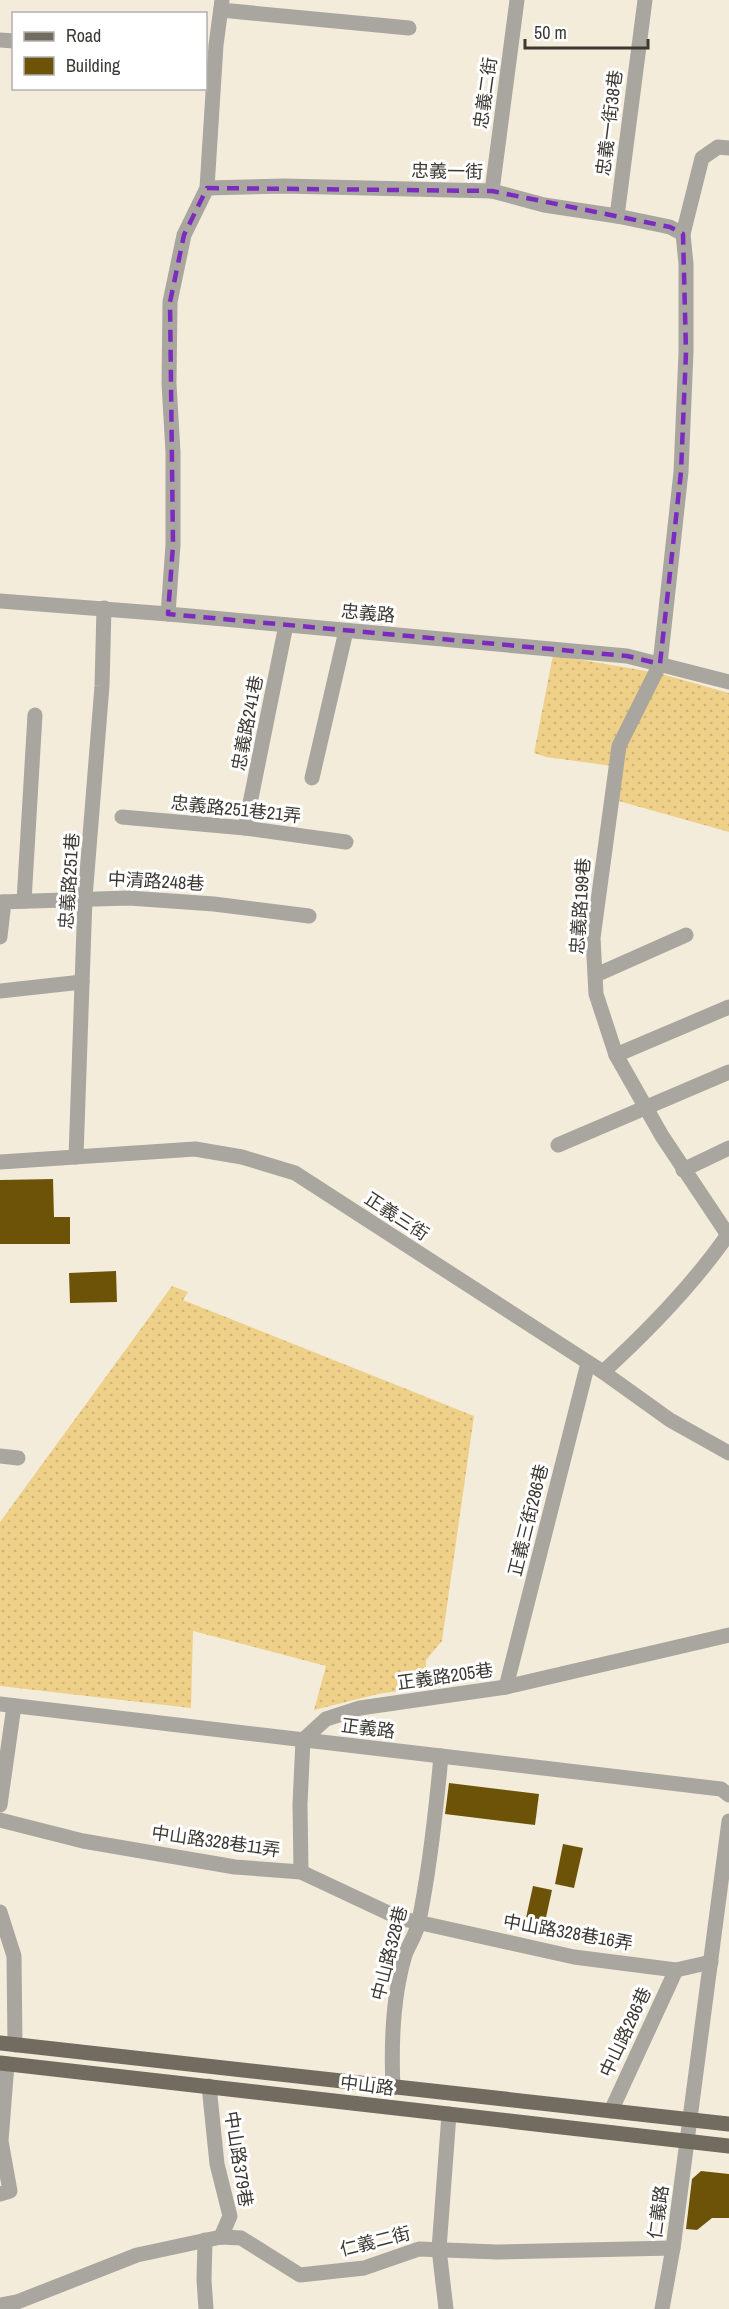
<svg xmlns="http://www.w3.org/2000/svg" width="729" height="2309" font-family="'Archivo Narrow','Noto Sans TC',sans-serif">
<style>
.grass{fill:url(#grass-dots)}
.building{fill:#6d5308}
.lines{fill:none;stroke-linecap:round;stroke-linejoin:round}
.minor{stroke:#a9a69f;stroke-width:15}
.major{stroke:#716c5f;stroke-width:15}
.marked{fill:none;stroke:#7b2cbf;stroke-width:4.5;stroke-dasharray:12 8;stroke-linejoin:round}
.labels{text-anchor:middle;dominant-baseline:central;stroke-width:6;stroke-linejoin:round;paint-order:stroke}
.street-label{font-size:18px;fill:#3c3932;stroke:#fff}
</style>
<defs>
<pattern id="grass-dots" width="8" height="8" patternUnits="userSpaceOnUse" patternTransform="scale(1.5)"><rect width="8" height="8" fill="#eed089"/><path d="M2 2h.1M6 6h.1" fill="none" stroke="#cdb377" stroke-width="1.8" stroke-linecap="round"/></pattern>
</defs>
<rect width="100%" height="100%" fill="#f4ecdb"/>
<g class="grass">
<path d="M553,655L658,673L729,693V832L615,800L619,767L546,757L534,753Z"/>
<path d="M172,1286L188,1292L183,1300L474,1416L442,1641L426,1660V1687L378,1694L314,1710L326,1666L193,1631L191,1708L0,1686V1522Z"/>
</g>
<g class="building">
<path d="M53,1179L54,1217H70V1244H0V1180Z"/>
<path d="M116,1271L117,1302L70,1303L69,1273Z"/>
<path d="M449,1783L539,1794L535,1825L445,1814Z"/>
<path d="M563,1844L583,1848L574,1888L555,1884Z"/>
<path d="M533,1886L552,1890L543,1931L524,1927Z"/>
<path d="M701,2171L729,2174V2218H712L697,2230L686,2229L692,2179Z"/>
</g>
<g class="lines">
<g class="minor">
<path d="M221,10L409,28"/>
<path d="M0,40L14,41"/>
<path d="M207,188L284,186L492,191L544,205L617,216L670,227L683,234"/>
<path d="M492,191L517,0"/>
<path d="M617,216L645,0"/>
<path d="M0,601L168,614L627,656L729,682"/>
<path d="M168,614L173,545V452L169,384L170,302L184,235L207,188L216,45L222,0"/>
<path d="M312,778L346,631"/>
<path d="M122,817L245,828L346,842"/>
<path d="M245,828L286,625"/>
<path d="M24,901L35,715"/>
<path d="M0,902L129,898L214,904L309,916"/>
<path d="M0,937L4,902"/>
<path d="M596,975L686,935"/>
<path d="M0,991L82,982"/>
<path d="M616,1055L729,1007"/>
<path d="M558,1145L729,1072"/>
<path d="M76,1157L85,898L102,686L104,608"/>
<path d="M0,1162L195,1149L242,1157L295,1173L603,1372L670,1420L729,1453"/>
<path d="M683,1170L729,1148"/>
<path d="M728,1235L662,1136L616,1055L596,994L593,938L619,746L660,664L681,472L686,352V264L683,234L702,158L718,147L729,148"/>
<path d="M603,1372C649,1330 693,1285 729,1233"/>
<path d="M0,1456L18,1458"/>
<path d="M506,1687L588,1363"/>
<path d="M0,1704L721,1789L729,1795"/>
<path d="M0,1805L14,1706"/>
<path d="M0,1820L83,1841L235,1867L301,1872L399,1918L574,1957L676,1970L711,1962"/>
<path d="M301,1872L300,1804L303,1740L326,1719L360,1708L506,1687L729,1635"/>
<path d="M0,1912L14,1956L15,2045"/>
<path d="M209,2086L217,2164L230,2216L221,2237"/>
<path d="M393,2088C391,2044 392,1998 405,1955C409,1944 417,1933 419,1921C430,1867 436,1811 441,1756"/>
<path d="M611,2111L676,1970"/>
<path d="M0,2194L10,2191L1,2141L7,2064"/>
<path d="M205,2240L204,2280L206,2309"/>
<path d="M0,2305L17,2302L137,2255L221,2237L241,2238L300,2275L364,2268L419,2249L497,2252L673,2248"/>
<path d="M446,2309L439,2249L449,2114"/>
<path d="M662,2309L673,2248L729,1821"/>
</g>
<g class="major">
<path d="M0,2043L729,2124"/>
<path d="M0,2063L729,2146"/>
</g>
</g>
<path class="marked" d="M207,188L492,191L670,227L683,234L686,352L681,472L660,664L627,656L168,614L173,545L170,302L184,235Z"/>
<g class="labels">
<g class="street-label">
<text transform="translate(485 93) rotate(-82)">忠義二街</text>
<text transform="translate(609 123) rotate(-83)">忠義一街38巷</text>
<text transform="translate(447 171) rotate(1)">忠義一街</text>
<text transform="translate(368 613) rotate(5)">忠義路</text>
<text transform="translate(247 723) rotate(-79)">忠義路241巷</text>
<text transform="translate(236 809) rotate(6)">忠義路251巷21弄</text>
<text transform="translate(69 881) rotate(-86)">忠義路251巷</text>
<text transform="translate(156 881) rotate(3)">中清路248巷</text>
<text transform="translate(580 906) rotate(-86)">忠義路199巷</text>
<text transform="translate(397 1216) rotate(33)">正義三街</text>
<text transform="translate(528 1520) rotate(-76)">正義三街286巷</text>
<text transform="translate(445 1676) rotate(-8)">正義路205巷</text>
<text transform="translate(368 1728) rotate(7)">正義路</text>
<text transform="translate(216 1841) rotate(8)">中山路328巷11弄</text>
<text transform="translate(568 1932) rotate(10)">中山路328巷16弄</text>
<text transform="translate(389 1953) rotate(-76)">中山路328巷</text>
<text transform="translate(625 2032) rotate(-65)">中山路286巷</text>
<text transform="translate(367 2085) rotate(7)">中山路</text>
<text transform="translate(239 2159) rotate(81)">中山路379巷</text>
<text transform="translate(658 2212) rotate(-82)">仁義路</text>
<text transform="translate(375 2241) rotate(-14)">仁義二街</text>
</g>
</g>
<rect x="12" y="12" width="195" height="78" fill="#ffffff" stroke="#b1b0ad" stroke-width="1.5"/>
<rect x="24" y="32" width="30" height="9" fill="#716c5f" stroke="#b1b0ad" stroke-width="1.5"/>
<text x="66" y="42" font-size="18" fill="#3c3932">Road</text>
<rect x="24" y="57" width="30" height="18" fill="#6d5308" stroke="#b1b0ad" stroke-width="1.5"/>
<text x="66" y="72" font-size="18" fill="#3c3932">Building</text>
<path d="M525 39v9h123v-9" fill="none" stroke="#3c3932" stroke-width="3"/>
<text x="534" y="39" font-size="18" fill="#3c3932" stroke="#ffffff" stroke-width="4.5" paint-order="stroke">50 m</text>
</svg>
